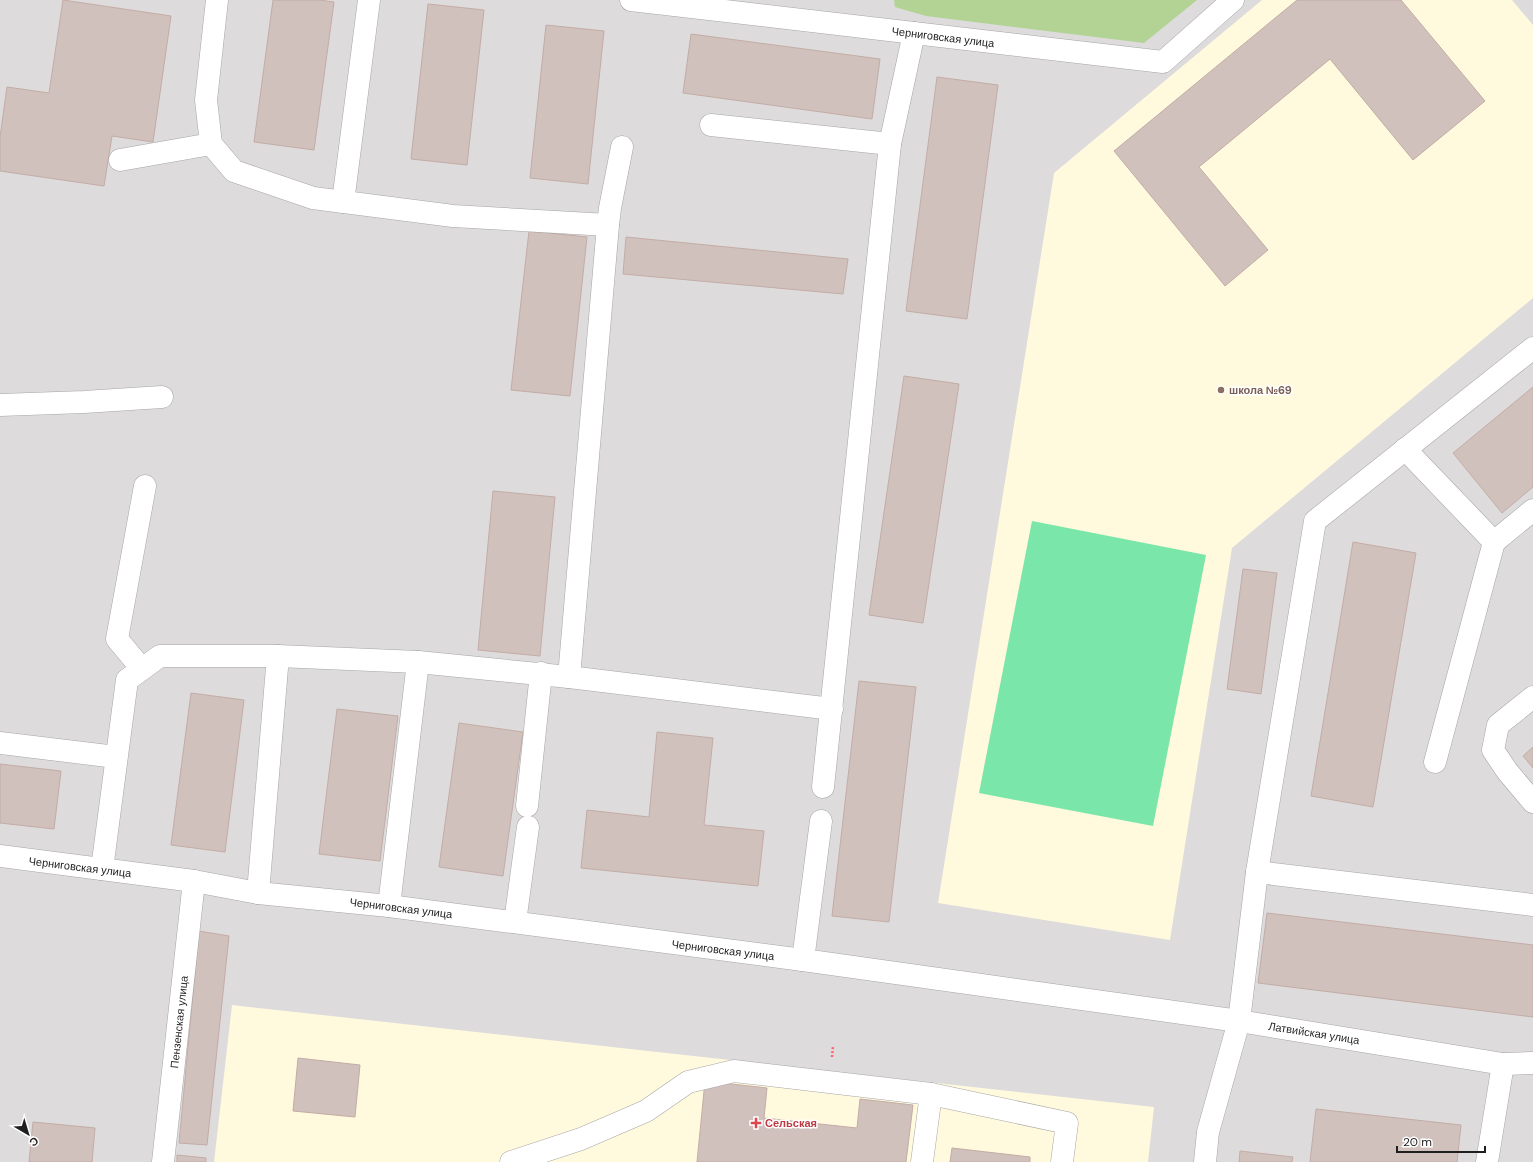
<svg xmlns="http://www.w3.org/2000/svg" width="1533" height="1162" font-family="'DM Sans',sans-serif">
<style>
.residential{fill:#dddbdc}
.education{fill:#fff9de}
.forest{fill:#b3d395}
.pitch{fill:#7be6a9}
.building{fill:#d1c1bc;stroke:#c3aca5}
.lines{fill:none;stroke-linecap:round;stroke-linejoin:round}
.minor-casing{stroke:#a6a6a6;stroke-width:23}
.path{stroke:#ff6673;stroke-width:2.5;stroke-dasharray:2 2;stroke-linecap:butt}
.minor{stroke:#fff;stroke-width:22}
.education-dot{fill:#8d6e63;stroke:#fff;stroke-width:1.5}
.health-dot{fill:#e0444e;stroke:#fff;stroke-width:1.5}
.labels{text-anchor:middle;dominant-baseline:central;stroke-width:3;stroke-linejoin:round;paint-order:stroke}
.street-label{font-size:11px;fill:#1f1f1f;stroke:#fff}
.education-label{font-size:11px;font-weight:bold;fill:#785e54;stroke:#fff;text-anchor:start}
.health-label{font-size:11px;font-weight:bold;fill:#be3a42;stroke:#fff;text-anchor:start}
</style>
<rect width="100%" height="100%" fill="#f0eae4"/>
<rect class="residential" x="0" y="0" width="1533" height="1162"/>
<g class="education">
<path d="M1262,0H1512L1533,25V298L1232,548L1170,940L938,903L1054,173Z"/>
<path d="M232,1005L1154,1107L1148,1162H214Z"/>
</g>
<path class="forest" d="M894,0H1197L1144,43L926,16L895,7Z"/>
<path class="pitch" d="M1032,521L1206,555L1153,826L979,793Z"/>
<g class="building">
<path d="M63,0L171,16L153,142L112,136L104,186L0,171V137L7,87L49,93Z"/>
<path d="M273,0H319L334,2L314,150L254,142Z"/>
<path d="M1297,0H1401L1485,101L1413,160L1330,59L1199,167L1268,250L1225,286L1114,151Z"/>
<path d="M428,4L484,10L467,165L411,159Z"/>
<path d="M546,25L604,31L588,184L530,178Z"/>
<path d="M691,34L880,59L872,119L683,93Z"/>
<path d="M937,77L998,85L967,319L906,311Z"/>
<path d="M529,231L587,237L570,396L511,390Z"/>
<path d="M626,237L848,259L843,294L623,274Z"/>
<path d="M904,376L959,384L923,623L869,615Z"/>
<path d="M1533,387V487L1502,513L1453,453Z"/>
<path d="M493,491L555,497L540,656L478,650Z"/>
<path d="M1353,542L1416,553L1373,807L1311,796Z"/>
<path d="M1243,569L1277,573L1261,694L1227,689Z"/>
<path d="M859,681L916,687L889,922L832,916Z"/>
<path d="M191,693L244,700L225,852L171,845Z"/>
<path d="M337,709L398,716L380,861L319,854Z"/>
<path d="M459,723L523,732L503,876L439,867Z"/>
<path d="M657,732L713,738L704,825L764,831L758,886L581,868L587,810L649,817Z"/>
<path d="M1533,747V768L1523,756Z"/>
<path d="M0,764L61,771L54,829L0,823Z"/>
<path d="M1267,913L1533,945V1017L1258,983Z"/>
<path d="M199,931L229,936L207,1145L179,1143Z"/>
<path d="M298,1058L360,1065L355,1117L293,1111Z"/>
<path d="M705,1081L767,1088L764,1118L857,1128L860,1099L913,1105L906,1162H697Z"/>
<path d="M1316,1109L1461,1125L1457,1162H1310Z"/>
<path d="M33,1122L95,1128L92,1162H29Z"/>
<path d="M952,1148L1030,1157V1162H950Z"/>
<path d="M1240,1151L1293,1157L1292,1162H1239Z"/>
<path d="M177,1155L206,1158V1162H177Z"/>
</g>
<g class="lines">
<defs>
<g id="minor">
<path d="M217,0L206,100L211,144L234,171L313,198L453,216L608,225"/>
<path d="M631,0L1163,62L1233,0"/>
<path d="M711,125L890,144"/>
<path d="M120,160L211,144"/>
<path d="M343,202L369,0"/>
<path d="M0,405L84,402L162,397"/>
<path d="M1405,449L1494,542L1435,762"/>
<path d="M1494,542L1533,510"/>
<path d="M142,669L117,639L145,486"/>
<path d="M569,677L608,225L610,208L622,147"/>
<path d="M1533,697L1498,725L1493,750L1507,771L1533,802"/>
<path d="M0,743L116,757"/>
<path d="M823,787L890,144L914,33"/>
<path d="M527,806L541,673"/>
<path d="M821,821L803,960L1239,1021L1503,1064L1533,1063"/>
<path d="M0,856L194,881L258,893L389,906L803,960"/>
<path d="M102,869L127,680L160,656H278L418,662L569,677L832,709"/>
<path d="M1257,872L1533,905"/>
<path d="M258,893L278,656"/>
<path d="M389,906L418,662"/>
<path d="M515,922L528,827"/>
<path d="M163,1162L194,881"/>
<path d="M511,1162L581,1139L646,1111L688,1082L734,1071L931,1094L1067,1123L1062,1162"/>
<path d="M922,1162L931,1094"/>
<path d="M1205,1162L1208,1132L1239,1021L1257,872L1315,521L1533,348"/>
<path d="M1487,1162L1503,1064"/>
</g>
</defs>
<use href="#minor" class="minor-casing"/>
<path class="path" d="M832,1057L833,1046"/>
<use href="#minor" class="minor"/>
</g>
<circle class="education-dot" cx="1221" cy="390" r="4"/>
<path class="health-dot" d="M754 1117h4v4h4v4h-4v4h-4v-4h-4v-4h4z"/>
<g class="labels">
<g class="street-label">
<text transform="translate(943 37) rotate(7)">Черниговская улица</text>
<text transform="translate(80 867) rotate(7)">Черниговская улица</text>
<text transform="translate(401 908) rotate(7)">Черниговская улица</text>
<text transform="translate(723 950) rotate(7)">Черниговская улица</text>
<text transform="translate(179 1022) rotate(-84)">Пензенская улица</text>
<text transform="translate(1314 1033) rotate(9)">Латвийская улица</text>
</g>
<g class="education-label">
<text x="1229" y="390">школа №69</text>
</g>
<g class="health-label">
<text x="765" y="1123">Сельская</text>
</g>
</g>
<g transform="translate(28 1134) rotate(142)" stroke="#ffffff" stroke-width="3" paint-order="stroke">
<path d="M0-3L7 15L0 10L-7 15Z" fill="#1f1f1f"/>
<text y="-6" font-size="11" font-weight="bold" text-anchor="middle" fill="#1f1f1f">С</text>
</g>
<path d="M1397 1146v6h88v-6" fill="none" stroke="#1f1f1f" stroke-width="2"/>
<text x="1403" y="1146" font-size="12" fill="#1f1f1f" stroke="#ffffff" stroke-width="3" paint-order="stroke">20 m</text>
</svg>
